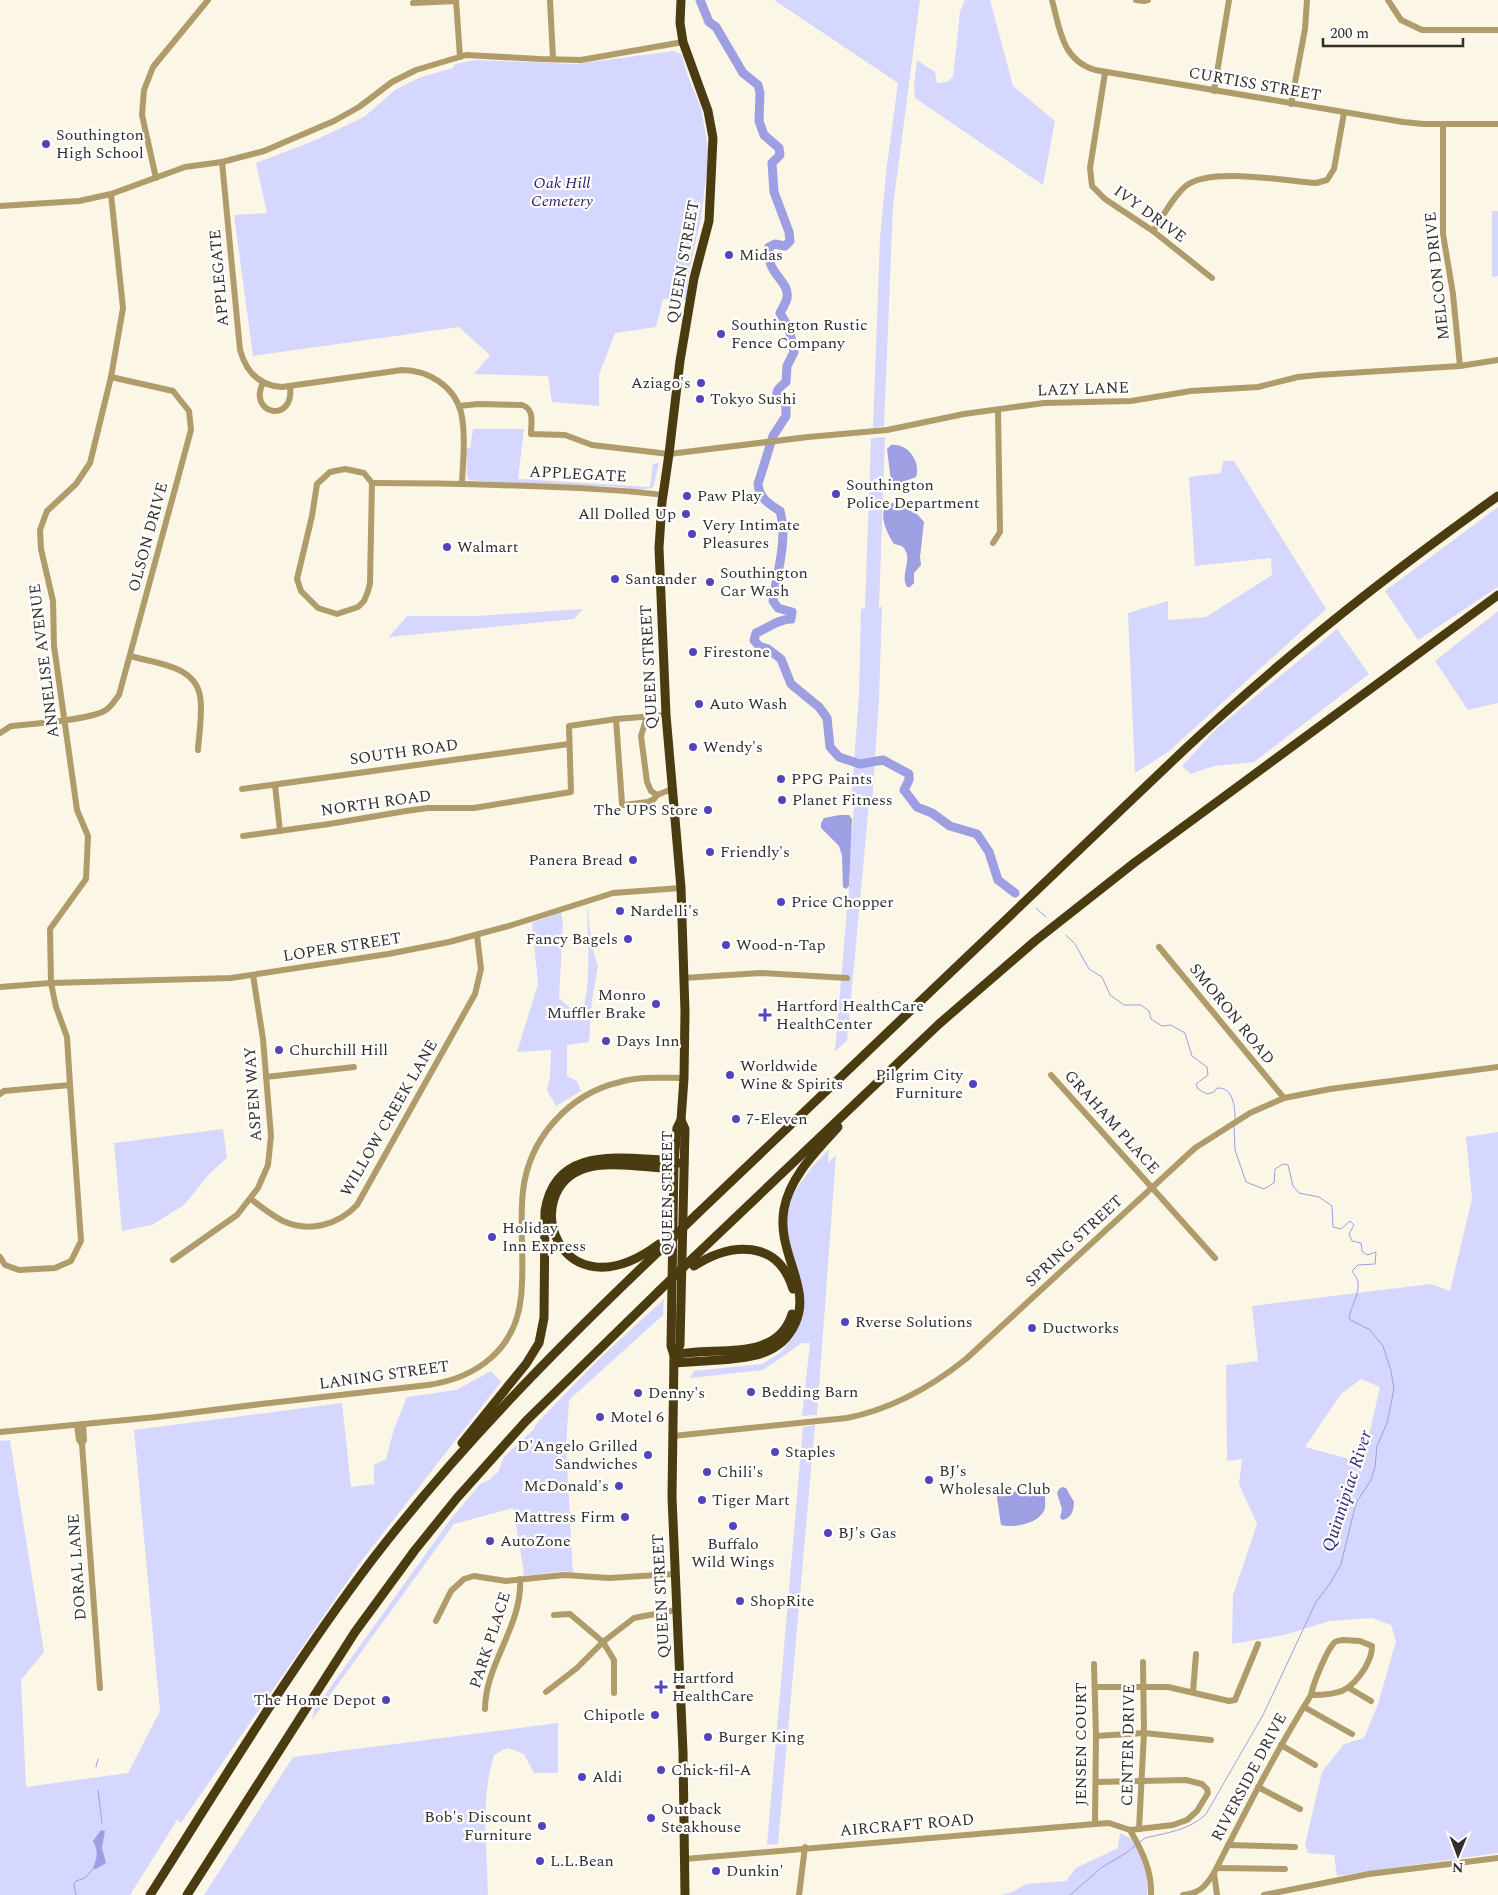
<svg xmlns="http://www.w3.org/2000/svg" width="1498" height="1895" font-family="Spectral,serif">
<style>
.green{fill:#d5d7fe;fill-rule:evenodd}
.water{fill:#9e9ee2}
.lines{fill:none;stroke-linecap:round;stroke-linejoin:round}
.stream{stroke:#9e9ee2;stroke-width:1}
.river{stroke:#9e9ee2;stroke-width:9}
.minor{stroke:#af9c6a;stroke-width:6}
.highway{stroke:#4b3b10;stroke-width:9}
.highway-bridge{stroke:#4b3b10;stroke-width:9}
.poi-dot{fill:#5444bb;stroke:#fff;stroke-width:2}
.labels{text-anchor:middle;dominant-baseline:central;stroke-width:4.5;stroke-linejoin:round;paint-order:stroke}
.street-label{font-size:16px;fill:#322f2a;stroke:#fff}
.poi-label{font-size:16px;fill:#322f2a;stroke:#fff;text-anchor:start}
.park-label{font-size:16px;font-style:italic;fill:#2b1f6c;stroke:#fff}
.water-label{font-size:18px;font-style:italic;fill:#322775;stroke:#fff}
</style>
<rect width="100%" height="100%" fill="#fcf6e6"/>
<g class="green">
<path d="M774,0H920L893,206L884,426L873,428L880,238L886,173L898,83Z"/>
<path d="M965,0H990L1013,86L1055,121L1043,185L915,98L914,86L917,60L935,72L937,83L947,82L953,77L960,12Z"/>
<path d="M674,51L682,55L687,74L701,108L709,153L701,218L688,276L687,300L663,299L656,327L615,333L599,375V406L552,402L548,376L474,374L490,355L459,327L253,356L234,215L267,213L256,163L311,142L364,117L395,90L421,77L453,68L455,64L475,60L575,64Z"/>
<path d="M1492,211H1498V276L1492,277Z"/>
<path d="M473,429H524L518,479L650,487L653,464L659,463L653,488L636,490L621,487L492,482L469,480L467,476L466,448H470Z"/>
<path d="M885,437L879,607H882L879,699L872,802L869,803L847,1041L835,1051L850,875L849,874L854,804H851L859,694L861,609L865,608L871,438Z"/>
<path d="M1223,461H1234L1326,609L1168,752L1135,773L1128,613L1168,601V620L1206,617L1272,575L1271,558L1195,566L1189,477L1221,473Z"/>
<path d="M1498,507V587L1418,640L1385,591Z"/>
<path d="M583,609L574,619L389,637L407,616H477Z"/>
<path d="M1498,611V703L1468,710L1435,661Z"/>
<path d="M1337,629L1369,674L1254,762L1214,766L1191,774L1182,766L1215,730Z"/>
<path d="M587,904L592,947L598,966L592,1000L589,1042L567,1045V1076L577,1081L581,1091L556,1106L547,1090L550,1078L551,1050L517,1052L538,984L532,923L561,912L563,922L559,998L579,1016C593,1000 587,926 587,904Z"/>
<path d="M223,1129L227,1158L210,1173L184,1205L152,1225L122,1231L114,1143Z"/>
<path d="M1498,1132V1853L1337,1876L1334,1855L1308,1853L1305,1845L1322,1772L1344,1744L1364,1738L1378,1704L1396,1641L1391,1625L1372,1618L1330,1621L1284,1635L1232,1644L1233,1595L1257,1524L1239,1484L1242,1459L1227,1461L1226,1365L1258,1361L1252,1306L1431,1284L1450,1291L1472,1199L1466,1137ZM1361,1379L1380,1387L1368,1440L1360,1462L1305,1447L1341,1394Z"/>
<path d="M829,1149L828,1163L836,1155L817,1415L802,1416L810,1343H802L763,1370L690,1378L694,1371L762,1364L780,1353L795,1335L801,1315L789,1247L787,1214L794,1192L813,1166Z"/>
<path d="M664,1299L663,1315L569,1400L566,1446L573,1574L565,1571L522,1576L524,1572L513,1508L454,1524L312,1720L314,1710L450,1520L480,1484L489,1480L498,1472L504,1457L534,1429L536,1424L595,1363Z"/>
<path d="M491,1371L501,1382L362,1560L181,1823L177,1820L130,1895H0V1441L10,1440L44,1652L21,1680L26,1787L128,1773L160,1711L134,1430L342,1403L351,1487L374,1484V1465L386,1459L394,1429L407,1397L456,1390Z"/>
<path d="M815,1425L778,1844L767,1845L803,1427Z"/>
<path d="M558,1723V1773H534L524,1754L507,1748L494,1755C480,1800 487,1849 488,1895H204L293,1757Z"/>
<path d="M1120,1833C1123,1835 1128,1836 1131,1839C1145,1852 1149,1877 1147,1895H1001L1012,1892L1027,1884L1066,1881L1076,1868L1118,1848Z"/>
</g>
<g class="water">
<path d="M891,445C908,443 921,462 916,477L897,484L891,481L887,449Z"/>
<path d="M893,503L917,514L924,522L920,557L921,565L914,573V583L910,587H907C899,573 915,559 902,546L894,544C887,533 878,515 887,504Z"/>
<path d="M840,815H849L852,819L849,886L846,889L843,887L842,856L839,846L821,828V823L824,818Z"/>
<path d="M1062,1487L1066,1488L1074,1502C1074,1511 1071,1518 1063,1520L1060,1518L1062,1509L1057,1493L1059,1489Z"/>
<path d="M1041,1489C1046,1493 1045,1494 1045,1499C1045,1503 1046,1507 1044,1511C1037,1524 1014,1528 1001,1525L997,1498L998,1491L1006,1492Z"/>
<path d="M101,1830L105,1831L102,1848L106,1863L96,1869L93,1868C97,1858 99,1852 93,1841Z"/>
</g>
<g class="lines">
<g class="stream">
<path d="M1036,908L1046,917"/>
<path d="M1066,935L1075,944L1089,969L1102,977L1110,995L1124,1005H1141L1149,1011L1151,1019L1162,1026L1171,1025L1185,1033L1192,1056L1207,1067L1208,1075L1196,1084L1198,1089L1207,1094L1214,1092L1217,1088C1233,1087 1235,1106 1235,1119"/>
<path d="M96,1767L98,1759"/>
<path d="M98,1790L102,1823"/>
<path d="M1140,1842L1145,1838C1166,1833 1190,1830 1206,1814L1263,1715L1316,1602L1331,1582L1341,1564L1356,1503L1371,1480L1375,1467L1377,1446L1387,1423L1394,1389L1391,1371L1383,1346L1370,1330L1349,1319C1350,1307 1360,1295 1358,1282C1358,1279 1354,1274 1352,1271L1358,1265L1375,1264L1376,1252L1367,1255L1362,1251L1361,1243L1352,1241L1349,1234L1354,1225L1350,1221L1341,1229L1333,1227L1332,1206L1319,1197L1299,1193L1293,1186L1288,1165L1283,1164L1275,1169L1274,1183L1264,1189L1246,1182L1235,1150L1234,1125"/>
<path d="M76,1895L74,1884L76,1881L85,1878L94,1868"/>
<path d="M1070,1895L1101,1868L1126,1853L1135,1846"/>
</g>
<path class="river" d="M700,0L709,22L716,27L743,73L758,85L760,93L759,121L764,135L779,148L780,155L772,163L774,192L789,232L790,241L785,246L775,244L769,247C765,274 790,280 787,298C786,303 782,309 780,313L789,328L794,352L787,366L786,382C773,392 774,396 786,405V416L773,436L758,484C759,498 769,504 780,511C788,540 777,572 773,601L778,608L792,612L791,619C778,619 768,628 756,633L754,640L759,646L768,649L781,659L791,684L819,707L827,718L830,747L839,757L860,764L883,760L909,774V780L904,790L917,807L932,813L950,826L977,834L989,852L998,880L1015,893"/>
<g class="minor">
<path d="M456,0L460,57"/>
<path d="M550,0L553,59"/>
<path d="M1052,0C1060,30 1062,60 1095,70L1403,122L1424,124H1498"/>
<path d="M1136,0L1144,1L1148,0"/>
<path d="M1388,0L1401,20L1422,30H1498"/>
<path d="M413,3L456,1"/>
<path d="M1105,73L1090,168L1092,186L1105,199L1153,231L1212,278"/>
<path d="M1214,91L1229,0"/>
<path d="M1291,104L1305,29L1307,0"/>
<path d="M1443,124V234L1453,294L1460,366"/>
<path d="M222,162L240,350C246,371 259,386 282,387L402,370C428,370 454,386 461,412C466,434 463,461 462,483"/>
<path d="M156,178L142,115L144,90L153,67L208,0"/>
<path d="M0,206L79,201L111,194L185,167L222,162L264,151L334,121L359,107L392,82L416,70L466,55L540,59L581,60L683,42"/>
<path d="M1153,231C1163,217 1173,196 1187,185C1212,167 1285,181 1316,183L1327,180L1334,169L1344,113"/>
<path d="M263,383C247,414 295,425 290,386"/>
<path d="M459,406L478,404L522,405C535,409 531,423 531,434L565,435L592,445L669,454L808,437L887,430L964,414L1044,403L1131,401L1191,391L1258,387L1298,377L1318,375L1460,366L1498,360"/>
<path d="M345,469L364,473L372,483L370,583L368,591L364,601L358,607L337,614L318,608L301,591L297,579L312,516L317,484L330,472Z"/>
<path d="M372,483C441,483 510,485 579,488C607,490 635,491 663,495"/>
<path d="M993,543L1000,532L998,410"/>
<path d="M130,656C154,663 195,665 200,696C203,711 199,734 198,750"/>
<path d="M647,716L641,736L647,782L651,791L657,795"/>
<path d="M616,719L622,804L623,805L648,802L654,799L657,795L672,789"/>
<path d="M0,733L11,726C32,724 91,720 106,710C112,706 115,700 119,695L191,430L189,411L173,391L111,377"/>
<path d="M275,785L280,831"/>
<path d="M242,789L569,744"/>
<path d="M243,836L329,824L406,811L428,808H474L571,792L569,726L616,719L666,715"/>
<path d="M1159,947L1284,1098"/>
<path d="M684,978L760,973L847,978"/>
<path d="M0,987L51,983L231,978L388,954L449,942L512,925L613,893L681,888"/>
<path d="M1051,1075L1215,1258"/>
<path d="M266,1077L354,1067"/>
<path d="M70,1085L67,1037L56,1007L51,983L50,929L86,879L88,836L77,810L54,646L53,601L41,549L40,530L47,511L76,484L90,463L111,377L123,308L111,194"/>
<path d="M0,1094L4,1091L70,1085L81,1241L71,1261L55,1268L19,1270L5,1265L0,1257"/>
<path d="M251,1199C261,1207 271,1215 283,1221C309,1233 338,1225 357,1205L475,994L481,969L477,935"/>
<path d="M173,1260L237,1215L258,1188L268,1165L271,1136L263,1039L253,975"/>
<path d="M83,1424L84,1440L82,1444L100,1688"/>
<path d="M77,1425L79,1440L82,1444"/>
<path d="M0,1432L157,1417L261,1404L428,1385C477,1378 516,1349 521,1297C525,1262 519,1226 523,1191C529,1138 569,1094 620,1082C641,1076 662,1078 684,1078"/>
<path d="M673,1436L847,1418C892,1409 931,1387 966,1359L1195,1148L1250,1113L1284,1098L1330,1089L1498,1067"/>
<path d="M554,1615L570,1614L603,1642L614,1660V1693"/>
<path d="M436,1621L451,1591L464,1579L474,1576L506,1581L564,1575L609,1578L675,1574"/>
<path d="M1343,1640L1360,1641L1372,1646C1372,1655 1369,1660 1365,1668C1350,1692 1339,1695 1311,1695C1313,1684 1327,1649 1335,1642C1336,1641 1342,1640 1343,1640Z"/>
<path d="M1094,1664L1096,1736L1095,1824"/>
<path d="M1095,1687H1168L1229,1701L1235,1700L1258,1644"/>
<path d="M1349,1688L1371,1701"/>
<path d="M546,1692L577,1668L603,1642L634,1618L676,1610"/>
<path d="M1193,1692L1196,1654"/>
<path d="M1304,1707L1352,1734"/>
<path d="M485,1709C485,1664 523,1625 520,1579"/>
<path d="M1096,1736L1144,1733L1211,1740"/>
<path d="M1281,1745L1315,1765"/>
<path d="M1258,1787L1300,1809"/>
<path d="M1139,1829L1144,1733L1143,1662"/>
<path d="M1130,1830C1142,1851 1152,1870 1151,1895"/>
<path d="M1228,1845L1295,1847"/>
<path d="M685,1859L1095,1824L1109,1823L1130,1830L1173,1825L1187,1820L1197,1811L1208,1793L1207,1789L1202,1784L1186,1780L1096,1782"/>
<path d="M1217,1868L1285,1869"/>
<path d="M1214,1873L1217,1895"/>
<path d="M799,1895L805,1847"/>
<path d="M1183,1895C1200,1893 1205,1887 1214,1873C1245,1812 1275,1753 1311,1695"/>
<path d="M1264,1895L1369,1874L1498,1858"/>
</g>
<g class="highway">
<path d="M681,0L680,23L683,42L708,111L713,138L709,221L694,278L680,361L669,454L662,502L659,548L666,715L681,888L685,1012L684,1078L681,1120L677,1128L674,1163L671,1346L674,1355L672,1497L683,1752L685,1895"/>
<path d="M696,1215L1184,750C1284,656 1387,575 1498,496"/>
<path d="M659,1244C559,1319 516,1190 586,1168C605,1161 644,1167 666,1168L674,1163"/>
<path d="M694,1257L939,1024L1035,941L1134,863L1498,595"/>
<path d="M694,1266C731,1242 778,1239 793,1289"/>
<path d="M674,1355C713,1345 777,1364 792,1314"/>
<path d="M674,1355L680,1345L685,1129L681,1120"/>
<path d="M674,1363C690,1362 705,1361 720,1360C750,1358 781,1355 795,1324C800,1313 801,1299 798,1287C792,1260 779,1238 784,1209C790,1176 817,1151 838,1127"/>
<path d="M462,1443L526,1364L539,1343L544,1318L545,1211C555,1147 617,1158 665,1160L674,1163H684"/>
<path d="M150,1895C222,1782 291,1667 372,1560C459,1447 556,1349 659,1251"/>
<path d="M187,1895L355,1632L415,1550L457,1498L526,1421L659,1291"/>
</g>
<g class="highway-bridge">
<path d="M659,1251L696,1215"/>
<path d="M659,1291L694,1257"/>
</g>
</g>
<g class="poi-dot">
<circle cx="46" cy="144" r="5"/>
<circle cx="729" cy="255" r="5"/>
<circle cx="721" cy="334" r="5"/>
<circle cx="701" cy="383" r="5"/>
<circle cx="700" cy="399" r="5"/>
<circle cx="836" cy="494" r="5"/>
<circle cx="687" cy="496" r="5"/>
<circle cx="686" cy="514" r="5"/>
<circle cx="692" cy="534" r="5"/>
<circle cx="447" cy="547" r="5"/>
<circle cx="615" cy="579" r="5"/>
<circle cx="710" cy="582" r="5"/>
<circle cx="693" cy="652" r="5"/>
<circle cx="699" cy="704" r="5"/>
<circle cx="693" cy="747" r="5"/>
<circle cx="781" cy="779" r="5"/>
<circle cx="782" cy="800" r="5"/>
<circle cx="708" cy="810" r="5"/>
<circle cx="710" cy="852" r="5"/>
<circle cx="633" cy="860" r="5"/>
<circle cx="781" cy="902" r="5"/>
<circle cx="620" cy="911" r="5"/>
<circle cx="628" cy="939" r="5"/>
<circle cx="726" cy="945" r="5"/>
<circle cx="656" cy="1004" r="5"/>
<path d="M762.5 1007.5h5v5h5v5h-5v5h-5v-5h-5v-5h5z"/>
<circle cx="606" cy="1041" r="5"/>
<circle cx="279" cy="1050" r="5"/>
<circle cx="730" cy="1075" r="5"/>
<circle cx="973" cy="1084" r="5"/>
<circle cx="736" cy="1119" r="5"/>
<circle cx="492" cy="1237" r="5"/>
<circle cx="845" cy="1322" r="5"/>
<circle cx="1032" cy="1328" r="5"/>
<circle cx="751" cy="1392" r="5"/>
<circle cx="638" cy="1393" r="5"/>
<circle cx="600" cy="1417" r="5"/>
<circle cx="775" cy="1452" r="5"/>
<circle cx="648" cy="1455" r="5"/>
<circle cx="707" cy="1472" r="5"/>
<circle cx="929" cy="1480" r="5"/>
<circle cx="619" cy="1486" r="5"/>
<circle cx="702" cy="1500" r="5"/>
<circle cx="625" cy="1517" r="5"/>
<circle cx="733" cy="1526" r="5"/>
<circle cx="828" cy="1533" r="5"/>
<circle cx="490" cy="1541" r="5"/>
<circle cx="740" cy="1601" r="5"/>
<path d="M658.5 1679.5h5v5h5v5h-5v5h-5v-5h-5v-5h5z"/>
<circle cx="386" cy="1700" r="5"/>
<circle cx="655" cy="1715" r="5"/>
<circle cx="708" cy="1737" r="5"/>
<circle cx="661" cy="1770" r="5"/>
<circle cx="582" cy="1777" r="5"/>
<circle cx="651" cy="1818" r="5"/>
<circle cx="542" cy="1826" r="5"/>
<circle cx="540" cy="1861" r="5"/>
<circle cx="716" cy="1871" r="5"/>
</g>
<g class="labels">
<g class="street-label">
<text transform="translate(1255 84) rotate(10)">CURTISS STREET</text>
<text transform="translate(1150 214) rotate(36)">IVY DRIVE</text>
<text transform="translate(683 262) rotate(-80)">QUEEN STREET</text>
<text transform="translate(1437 276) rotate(-96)">MELCON DRIVE</text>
<text transform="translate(219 278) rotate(-95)">APPLEGATE</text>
<text transform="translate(1083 389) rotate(-2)">LAZY LANE</text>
<text transform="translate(578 474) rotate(3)">APPLEGATE</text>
<text transform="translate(148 537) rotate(-75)">OLSON DRIVE</text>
<text transform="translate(44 661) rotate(-97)">ANNELISE AVENUE</text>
<text transform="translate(649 667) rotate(-93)">QUEEN STREET</text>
<text transform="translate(404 752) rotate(-8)">SOUTH ROAD</text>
<text transform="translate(376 803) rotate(-8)">NORTH ROAD</text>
<text transform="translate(342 947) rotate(-9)">LOPER STREET</text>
<text transform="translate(1232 1014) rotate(51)">SMORON ROAD</text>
<text transform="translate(253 1094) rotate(-94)">ASPEN WAY</text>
<text transform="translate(389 1118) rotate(-60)">WILLOW CREEK LANE</text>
<text transform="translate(1112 1122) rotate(48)">GRAHAM PLACE</text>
<text transform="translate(667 1193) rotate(-90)">QUEEN STREET</text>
<text transform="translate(1074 1241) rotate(-43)">SPRING STREET</text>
<text transform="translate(384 1375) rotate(-8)">LANING STREET</text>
<text transform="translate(77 1567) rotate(-94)">DORAL LANE</text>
<text transform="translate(661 1596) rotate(-93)">QUEEN STREET</text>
<text transform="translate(490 1640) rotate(-72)">PARK PLACE</text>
<text transform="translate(1081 1744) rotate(-90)">JENSEN COURT</text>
<text transform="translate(1128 1745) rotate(-89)">CENTER DRIVE</text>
<text transform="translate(1249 1777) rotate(-62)">RIVERSIDE DRIVE</text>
<text transform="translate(907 1825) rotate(-5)">AIRCRAFT ROAD</text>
</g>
<g class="poi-label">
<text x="56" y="135">Southington<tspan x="56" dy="18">High School</tspan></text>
<text x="739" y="255">Midas</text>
<text x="731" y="325">Southington Rustic<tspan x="731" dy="18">Fence Company</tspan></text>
<text x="691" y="383" text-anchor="end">Aziago's</text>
<text x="710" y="399">Tokyo Sushi</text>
<text x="846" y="485">Southington<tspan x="846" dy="18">Police Department</tspan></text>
<text x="697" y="496">Paw Play</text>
<text x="676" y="514" text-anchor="end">All Dolled Up</text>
<text x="702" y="525">Very Intimate<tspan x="702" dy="18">Pleasures</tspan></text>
<text x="457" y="547">Walmart</text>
<text x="720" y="573">Southington<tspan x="720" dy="18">Car Wash</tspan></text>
<text x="625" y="579">Santander</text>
<text x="703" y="652">Firestone</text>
<text x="709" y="704">Auto Wash</text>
<text x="703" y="747">Wendy's</text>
<text x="791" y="779">PPG Paints</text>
<text x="792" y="800">Planet Fitness</text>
<text x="698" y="810" text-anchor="end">The UPS Store</text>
<text x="720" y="852">Friendly's</text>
<text x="623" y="860" text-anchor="end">Panera Bread</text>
<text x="791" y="902">Price Chopper</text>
<text x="630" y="911">Nardelli's</text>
<text x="618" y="939" text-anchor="end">Fancy Bagels</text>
<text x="736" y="945">Wood-n-Tap</text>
<text x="646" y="995" text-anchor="end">Monro<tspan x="646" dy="18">Muffler Brake</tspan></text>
<text x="776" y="1006">Hartford HealthCare<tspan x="776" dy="18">HealthCenter</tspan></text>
<text x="616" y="1041">Days Inn</text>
<text x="289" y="1050">Churchill Hill</text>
<text x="740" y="1066">Worldwide<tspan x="740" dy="18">Wine &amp; Spirits</tspan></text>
<text x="963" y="1075" text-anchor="end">Pilgrim City<tspan x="963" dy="18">Furniture</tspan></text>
<text x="746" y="1119">7-Eleven</text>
<text x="502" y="1228">Holiday<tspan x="502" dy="18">Inn Express</tspan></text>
<text x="855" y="1322">Rverse Solutions</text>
<text x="1042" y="1328">Ductworks</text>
<text x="761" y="1392">Bedding Barn</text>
<text x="648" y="1393">Denny's</text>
<text x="610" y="1417">Motel 6</text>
<text x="638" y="1446" text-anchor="end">D'Angelo Grilled<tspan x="638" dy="18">Sandwiches</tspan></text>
<text x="785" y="1452">Staples</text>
<text x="939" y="1471">BJ's<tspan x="939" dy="18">Wholesale Club</tspan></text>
<text x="717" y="1472">Chili's</text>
<text x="609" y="1486" text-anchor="end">McDonald's</text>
<text x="712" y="1500">Tiger Mart</text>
<text x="615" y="1517" text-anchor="end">Mattress Firm</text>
<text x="838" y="1533">BJ's Gas</text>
<text x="500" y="1541">AutoZone</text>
<text x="733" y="1544" text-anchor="middle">Buffalo<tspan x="733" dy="18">Wild Wings</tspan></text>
<text x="750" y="1601">ShopRite</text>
<text x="672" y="1678">Hartford<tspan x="672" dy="18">HealthCare</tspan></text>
<text x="376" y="1700" text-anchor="end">The Home Depot</text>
<text x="645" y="1715" text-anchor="end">Chipotle</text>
<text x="718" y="1737">Burger King</text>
<text x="671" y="1770">Chick-fil-A</text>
<text x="592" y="1777">Aldi</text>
<text x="661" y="1809">Outback<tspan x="661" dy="18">Steakhouse</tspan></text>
<text x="532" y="1817" text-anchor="end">Bob's Discount<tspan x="532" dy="18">Furniture</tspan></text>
<text x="550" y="1861">L.L.Bean</text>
<text x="726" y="1871">Dunkin'</text>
</g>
<g class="park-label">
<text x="562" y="183">Oak Hill<tspan x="562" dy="18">Cemetery</tspan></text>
</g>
<g class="water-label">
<text transform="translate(1347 1491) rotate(-72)">Quinnipiac River</text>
</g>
</g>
<g transform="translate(1458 1855) rotate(181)" stroke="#ffffff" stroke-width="4" paint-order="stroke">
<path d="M0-4L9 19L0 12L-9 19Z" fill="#322f2a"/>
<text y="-8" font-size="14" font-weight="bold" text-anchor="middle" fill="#322f2a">N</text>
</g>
<path d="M1323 38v8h140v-8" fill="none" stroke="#322f2a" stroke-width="2.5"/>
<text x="1330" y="38" font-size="15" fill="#322f2a" stroke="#ffffff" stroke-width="4" paint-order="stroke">200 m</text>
</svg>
